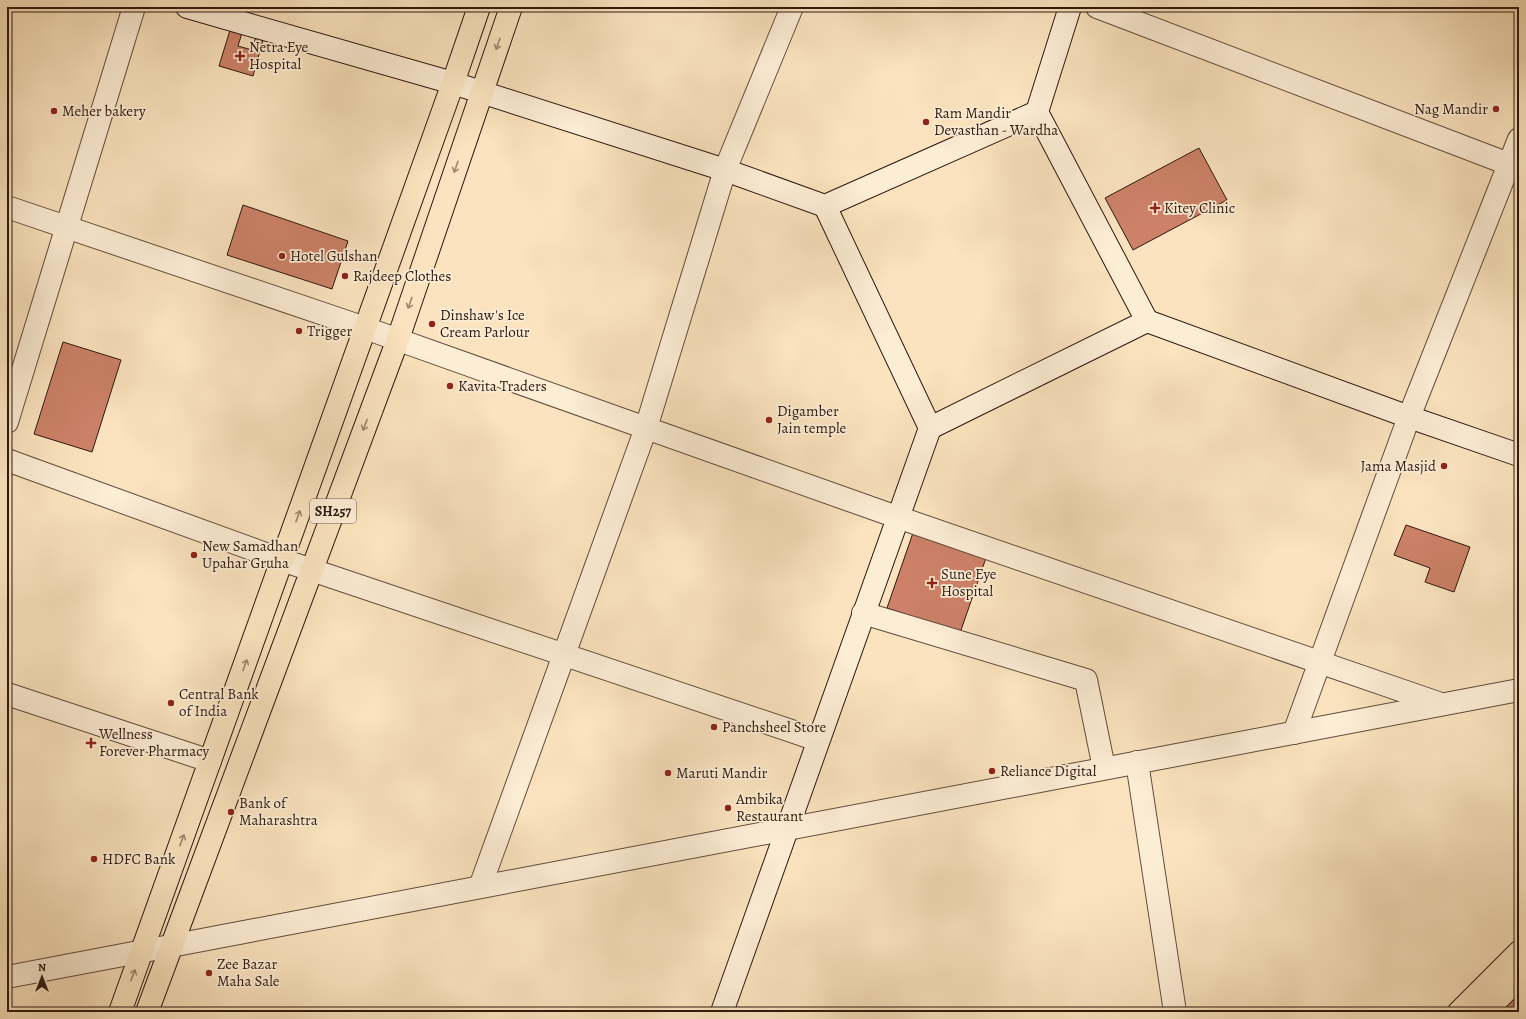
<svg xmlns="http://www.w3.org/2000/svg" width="1526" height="1019" font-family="Alegreya,serif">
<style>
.building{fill:#cc8168;stroke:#2e180f}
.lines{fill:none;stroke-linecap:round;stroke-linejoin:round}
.street-casing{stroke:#614b3b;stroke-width:24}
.secondary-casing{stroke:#2e180f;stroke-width:24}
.primary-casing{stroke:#2e180f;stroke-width:24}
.street{stroke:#fcedd5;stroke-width:22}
.secondary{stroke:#fcedd5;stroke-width:22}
.primary{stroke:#fae3be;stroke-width:22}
.oneway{stroke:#9e886f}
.poi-dot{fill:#8f2418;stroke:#fcedd5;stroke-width:1.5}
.labels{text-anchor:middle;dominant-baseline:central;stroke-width:3.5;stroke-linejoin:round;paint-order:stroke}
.shield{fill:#fcedd5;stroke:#6c584a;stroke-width:1}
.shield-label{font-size:14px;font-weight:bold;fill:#2e180f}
.poi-label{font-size:15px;fill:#2e180f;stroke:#fcedd5;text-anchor:start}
</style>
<rect width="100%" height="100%" fill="#fae3be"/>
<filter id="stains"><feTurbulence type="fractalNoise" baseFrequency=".005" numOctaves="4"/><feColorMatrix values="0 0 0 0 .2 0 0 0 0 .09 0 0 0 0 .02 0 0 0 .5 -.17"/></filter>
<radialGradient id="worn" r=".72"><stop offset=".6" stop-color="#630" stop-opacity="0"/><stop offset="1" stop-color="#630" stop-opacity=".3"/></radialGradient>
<g class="building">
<path d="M230,30L242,33L238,46L252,50L256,37L263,40L253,76L219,66Z"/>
<path d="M1199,148L1227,200L1133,250L1105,198Z"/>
<path d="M243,205L348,241L332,289L227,255Z"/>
<path d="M63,342L121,360L92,452L34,434Z"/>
<path d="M1406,525L1470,547L1454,592L1425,582L1430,568L1394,555Z"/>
<path d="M914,530L987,555L960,633L887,608Z"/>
<path d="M1519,991V1012H1499Z"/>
</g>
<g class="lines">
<defs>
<g id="street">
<path d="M792,7L725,170L646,428L897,517L1441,704"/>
<path d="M1097,7L1519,168"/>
<path d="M7,207L365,328L646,428L480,887"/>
<path d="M7,422L134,7"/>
<path d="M7,460L282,560L818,740"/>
<path d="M863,613L1086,680L1104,768"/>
<path d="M7,694L210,761"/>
<path d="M1294,733L1409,417L1519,139"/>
<path d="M1137,762L1175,1012"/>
<path d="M7,977L1519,690"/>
</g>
<g id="secondary">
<path d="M187,7L453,83L725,170L825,206L1037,112"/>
<path d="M1070,7L1037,112L1147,321"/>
<path d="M930,428L1147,321L1409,417L1519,455"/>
<path d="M722,1012L930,428L825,206"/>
</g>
<g id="primary">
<path d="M120,1012L453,83L479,7"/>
<path d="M147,1012L398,339L511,7"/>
<path d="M1459,1012L1519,952"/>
<path d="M1485,1012L1519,978"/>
</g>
</defs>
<use href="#street" class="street-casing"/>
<use href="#secondary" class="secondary-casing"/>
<use href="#primary" class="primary-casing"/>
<use href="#street" class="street"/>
<use href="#secondary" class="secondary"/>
<use href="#primary" class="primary"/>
</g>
<defs><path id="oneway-shaft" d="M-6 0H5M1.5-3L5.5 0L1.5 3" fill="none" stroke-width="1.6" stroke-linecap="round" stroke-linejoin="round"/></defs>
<g class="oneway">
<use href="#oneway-shaft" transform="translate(498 44) rotate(109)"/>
<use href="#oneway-shaft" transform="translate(456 167) rotate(109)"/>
<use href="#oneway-shaft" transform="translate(410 303) rotate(109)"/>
<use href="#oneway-shaft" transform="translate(365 425) rotate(111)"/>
<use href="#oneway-shaft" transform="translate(298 516) rotate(-70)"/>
<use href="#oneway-shaft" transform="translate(245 665) rotate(-70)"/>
<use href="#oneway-shaft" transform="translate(182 840) rotate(-70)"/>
<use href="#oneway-shaft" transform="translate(133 975) rotate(-70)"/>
</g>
<g class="poi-dot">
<path d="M238 50h4v4h4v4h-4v4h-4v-4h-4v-4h4z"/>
<circle cx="1496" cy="109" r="4"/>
<circle cx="54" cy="111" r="4"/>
<circle cx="926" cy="122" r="4"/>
<path d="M1153 202h4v4h4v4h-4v4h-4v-4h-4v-4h4z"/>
<circle cx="282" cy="256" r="4"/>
<circle cx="345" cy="276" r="4"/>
<circle cx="432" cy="324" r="4"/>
<circle cx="299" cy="331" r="4"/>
<circle cx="450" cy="386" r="4"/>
<circle cx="769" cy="420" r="4"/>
<circle cx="1444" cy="466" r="4"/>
<circle cx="194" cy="555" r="4"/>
<path d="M930 577h4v4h4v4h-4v4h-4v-4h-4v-4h4z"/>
<circle cx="171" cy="703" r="4"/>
<circle cx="714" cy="727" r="4"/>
<path d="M89 737h4v4h4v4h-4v4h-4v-4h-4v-4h4z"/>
<circle cx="992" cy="771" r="4"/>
<circle cx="668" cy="773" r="4"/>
<circle cx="728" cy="808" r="4"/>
<circle cx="231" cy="812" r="4"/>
<circle cx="94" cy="859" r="4"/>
<circle cx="209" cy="973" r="4"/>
</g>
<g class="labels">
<rect class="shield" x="310" y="499" width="46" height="24" rx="3"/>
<g class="shield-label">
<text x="333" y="511">SH257</text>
</g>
<g class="poi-label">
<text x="249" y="47">Netra Eye<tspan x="249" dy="17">Hospital</tspan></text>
<text x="1488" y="109" text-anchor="end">Nag Mandir</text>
<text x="62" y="111">Meher bakery</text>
<text x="934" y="113">Ram Mandir<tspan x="934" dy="17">Devasthan - Wardha</tspan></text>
<text x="1164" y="208">Kitey Clinic</text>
<text x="290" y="256">Hotel Gulshan</text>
<text x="353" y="276">Rajdeep Clothes</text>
<text x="440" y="315">Dinshaw's Ice<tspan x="440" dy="17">Cream Parlour</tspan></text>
<text x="307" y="331">Trigger</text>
<text x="458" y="386">Kavita Traders</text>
<text x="777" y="411">Digamber<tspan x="777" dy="17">Jain temple</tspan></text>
<text x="1436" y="466" text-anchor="end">Jama Masjid</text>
<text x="202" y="546">New Samadhan<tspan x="202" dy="17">Upahar Gruha</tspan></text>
<text x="941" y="574">Sune Eye<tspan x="941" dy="17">Hospital</tspan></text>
<text x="179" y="694">Central Bank<tspan x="179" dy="17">of India</tspan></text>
<text x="722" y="727">Panchsheel Store</text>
<text x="99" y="734">Wellness<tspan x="99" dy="17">Forever Pharmacy</tspan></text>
<text x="1000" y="771">Reliance Digital</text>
<text x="676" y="773">Maruti Mandir</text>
<text x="736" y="799">Ambika<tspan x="736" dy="17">Restaurant</tspan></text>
<text x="239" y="803">Bank of<tspan x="239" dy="17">Maharashtra</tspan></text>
<text x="102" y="859">HDFC Bank</text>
<text x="217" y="964">Zee Bazar<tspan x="217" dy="17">Maha Sale</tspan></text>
</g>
</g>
<rect width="1526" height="1019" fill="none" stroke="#fae3be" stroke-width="24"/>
<rect x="8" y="8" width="1510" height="1003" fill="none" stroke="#2e180f" stroke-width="2"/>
<rect x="12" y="12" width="1502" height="995" fill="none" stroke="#2e180f"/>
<g transform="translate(42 977)" stroke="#fcedd5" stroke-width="3" paint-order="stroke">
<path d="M0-3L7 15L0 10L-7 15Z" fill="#2e180f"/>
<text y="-6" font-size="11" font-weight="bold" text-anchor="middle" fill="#2e180f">N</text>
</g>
<rect width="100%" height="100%" filter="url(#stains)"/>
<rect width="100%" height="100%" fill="url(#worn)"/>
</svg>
